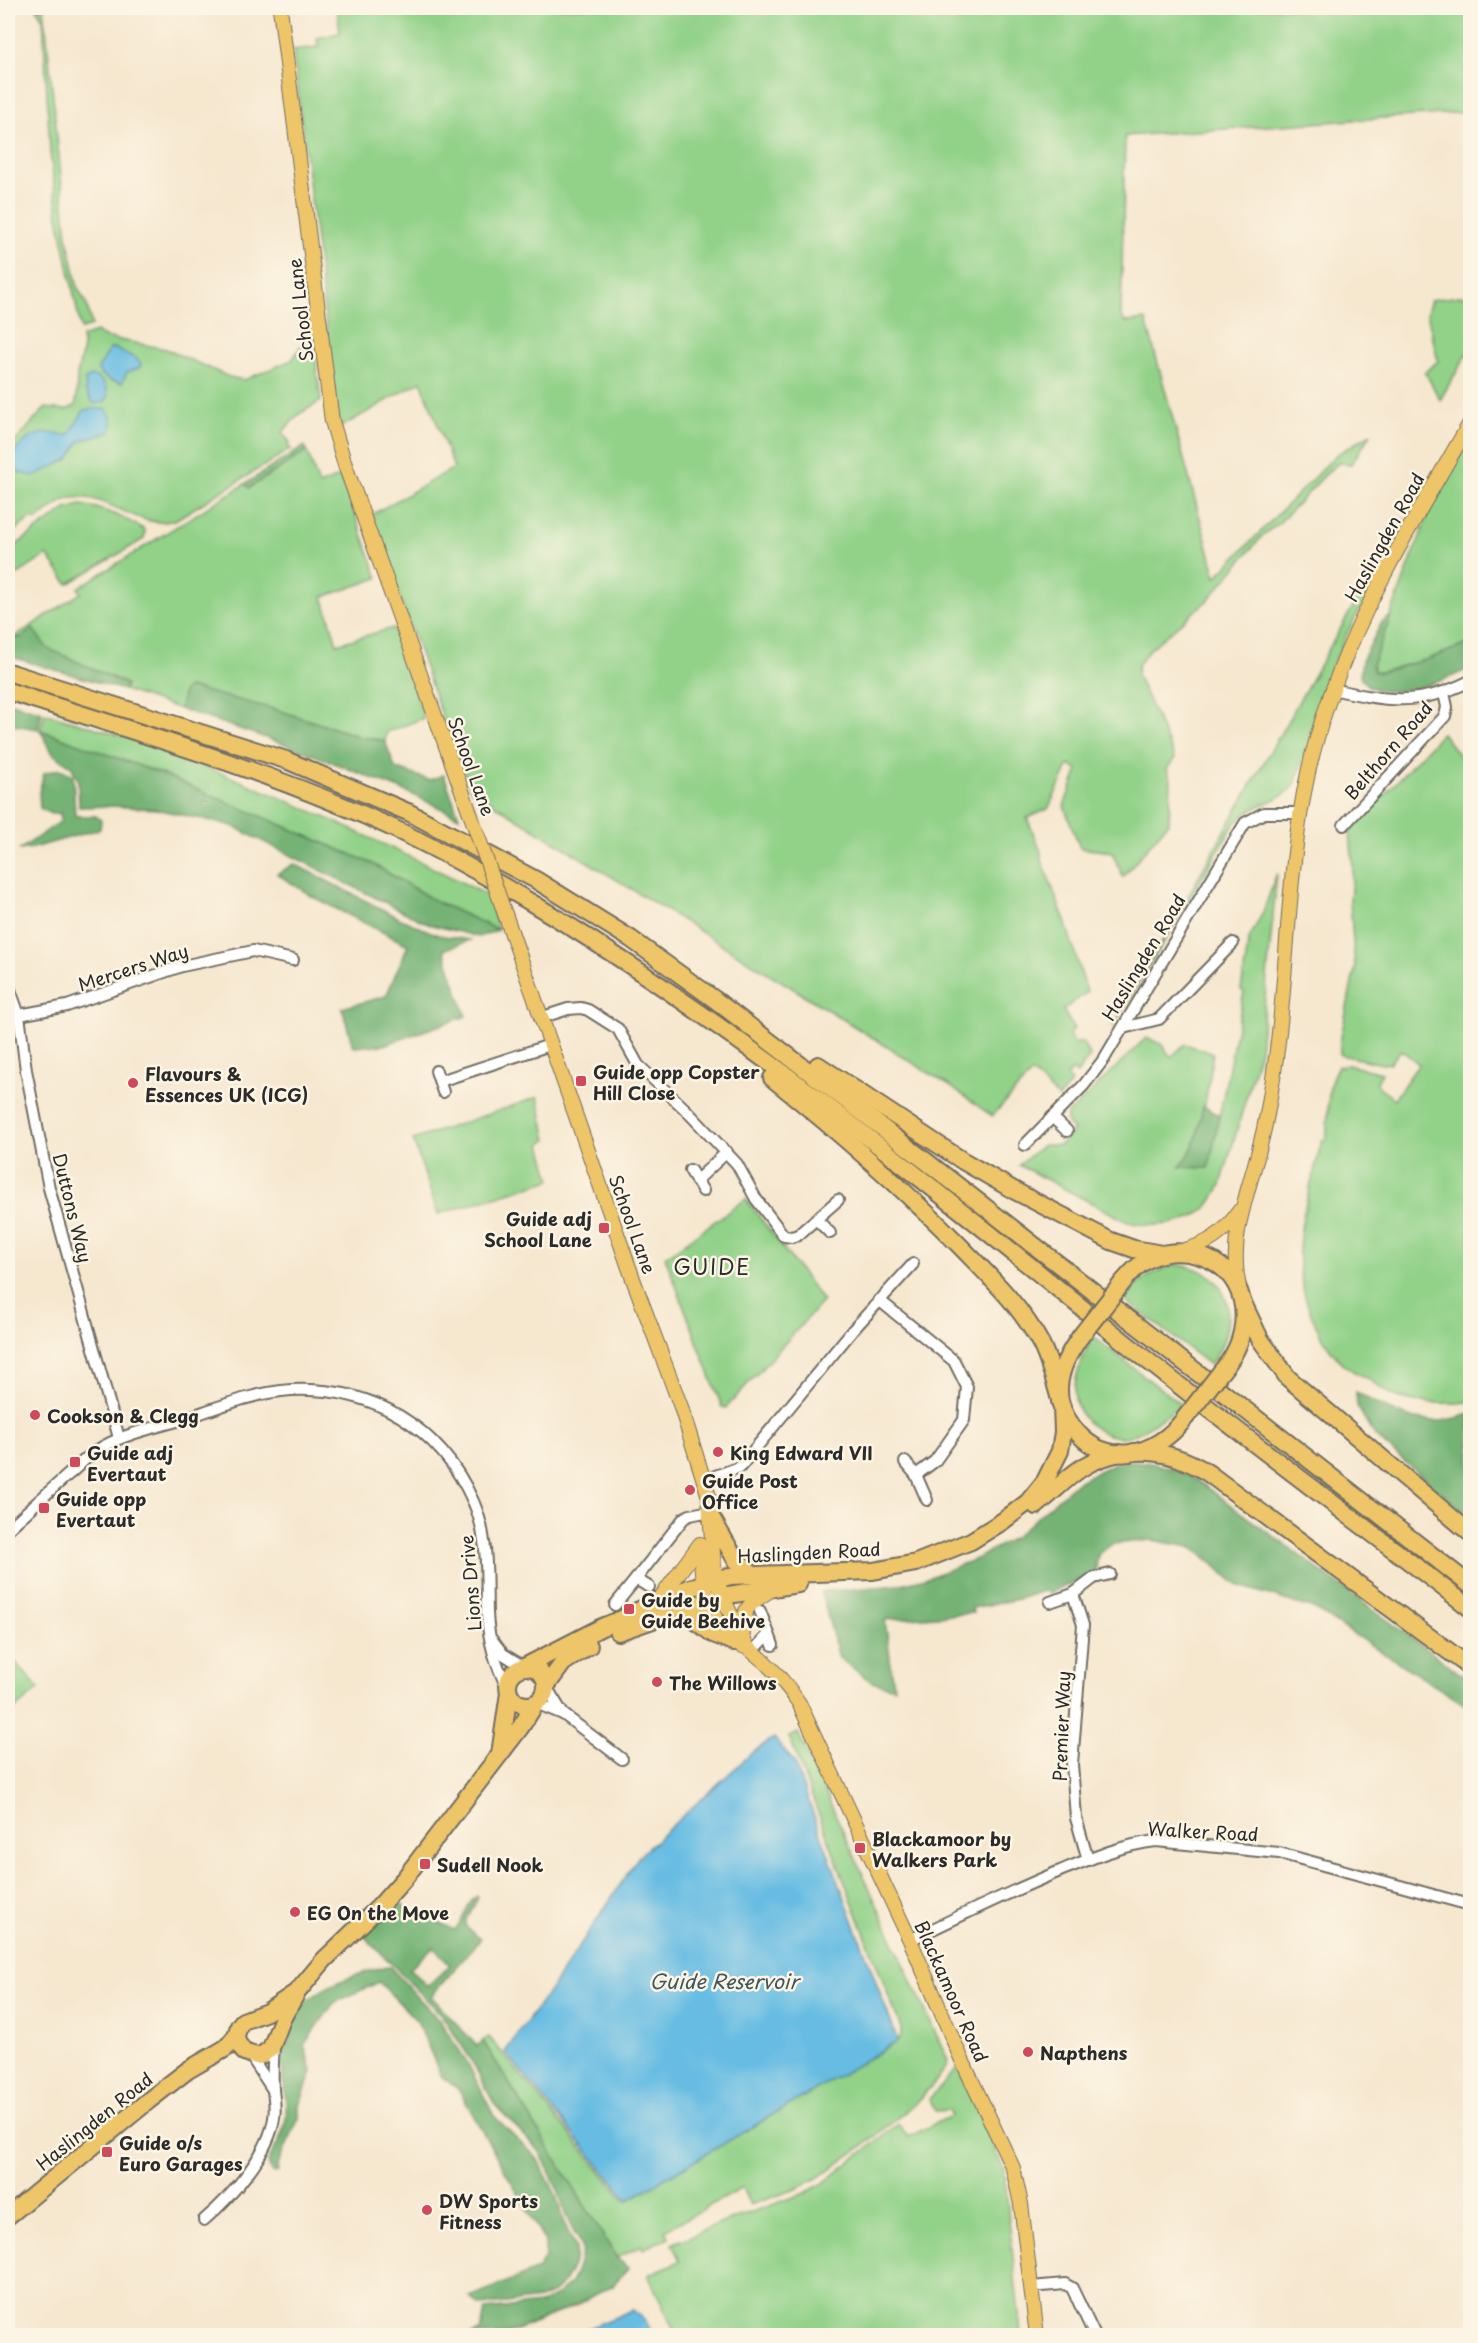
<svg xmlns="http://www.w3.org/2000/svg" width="1478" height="2343" font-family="'Playpen Sans',sans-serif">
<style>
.green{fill:#91d188;stroke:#5e7e5a;stroke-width:1.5;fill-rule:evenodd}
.forest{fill:#74b374;stroke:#506f50;stroke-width:1.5;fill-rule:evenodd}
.water{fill:#66bce3;stroke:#487487;stroke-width:1.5}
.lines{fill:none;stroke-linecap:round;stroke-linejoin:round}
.minor-casing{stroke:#726d64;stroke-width:14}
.major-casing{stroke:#726d64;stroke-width:16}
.highway-casing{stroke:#726d64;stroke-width:20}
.minor{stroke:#fff;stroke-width:10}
.major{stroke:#eec569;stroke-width:14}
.highway{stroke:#eec569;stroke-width:16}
.major-bridge-casing{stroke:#726d64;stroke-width:16;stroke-linecap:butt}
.highway-bridge-casing{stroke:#726d64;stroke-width:20;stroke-linecap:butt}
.major-bridge{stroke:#eec569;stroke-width:14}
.highway-bridge{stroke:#eec569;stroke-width:16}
.poi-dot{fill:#d1495b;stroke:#fcf5e5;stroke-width:2}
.labels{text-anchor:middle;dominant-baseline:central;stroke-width:5;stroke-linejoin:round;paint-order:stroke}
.street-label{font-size:18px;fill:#2b2b2b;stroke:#fcf5e5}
.poi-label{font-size:18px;font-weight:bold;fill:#2b2b2b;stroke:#fcf5e5;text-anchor:start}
.water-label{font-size:20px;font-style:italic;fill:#3d5662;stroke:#fcf5e5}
.quarter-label{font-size:21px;letter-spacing:1.5px;fill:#2b2b2b;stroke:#fcf5e5}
</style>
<rect width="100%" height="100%" fill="#fcf5e5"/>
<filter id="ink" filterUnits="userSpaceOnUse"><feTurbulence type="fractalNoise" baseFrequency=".0167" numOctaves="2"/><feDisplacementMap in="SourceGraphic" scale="12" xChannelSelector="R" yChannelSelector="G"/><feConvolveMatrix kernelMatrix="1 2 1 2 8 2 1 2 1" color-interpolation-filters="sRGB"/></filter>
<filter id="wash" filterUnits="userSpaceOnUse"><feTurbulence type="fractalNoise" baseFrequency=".008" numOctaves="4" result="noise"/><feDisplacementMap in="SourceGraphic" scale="24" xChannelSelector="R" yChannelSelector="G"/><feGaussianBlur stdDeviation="1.35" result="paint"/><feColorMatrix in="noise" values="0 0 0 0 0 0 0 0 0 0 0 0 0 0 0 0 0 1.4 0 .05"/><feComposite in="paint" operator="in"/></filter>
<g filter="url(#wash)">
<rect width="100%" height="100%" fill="#f6e7cf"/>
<g class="green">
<path d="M36,8H44L67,236L78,289L86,302L92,326L81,329L58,217L50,152L43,19Z"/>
<path d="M337,8H1470V112L1125,136L1121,316L1125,322L1146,320L1216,577L1336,455L1372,433L1351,464L1339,463L1331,469L1279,523L1263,535L1208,600L1149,650L1138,665L1137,675L1175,758L1167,769L1171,780L1169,822L1123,877L1112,852L1080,848L1064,806L1078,770L1069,765L1048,809L1027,818L1041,852V858L1064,918L1087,992L1063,1010L1074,1029L1069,1033L1075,1044L1082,1042L1090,1056L1077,1074L1072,1070L1066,1076L1071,1083L1059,1098L1032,1073L992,1116L950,1086L841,1018L471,790L461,760L458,761L371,515L454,468L421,381L341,427L336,407L293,50L318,47L317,38L340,33Z"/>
<path d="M1467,295L1470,297V349L1440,400L1425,372L1438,361L1427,313L1431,300Z"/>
<path d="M310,312L321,401L299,414L282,433L290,442L288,446L291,449L175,520C138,532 105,489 68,499C57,502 46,513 37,520L31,518L8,536V450L45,408L66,410L75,406C78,396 76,386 77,376C79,361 85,352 82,337L96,332L104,337L166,349L229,377L244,380L292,360L303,343ZM76,425L105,434L79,441L69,459L59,464L56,435L61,437L69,435Z"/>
<path d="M1470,437V643L1428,659L1381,672H1374L1372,665L1431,507Z"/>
<path d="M307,451L319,485L341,476L378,578L323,597L337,644L393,628L424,718L387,732L385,741L358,736L274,709L184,690L180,709L124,690L126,684L46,648L38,636L13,638L81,593L78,588L245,484L249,487Z"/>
<path d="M81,505C103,508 127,519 145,530L144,539L68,584L47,555L17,575L8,558V551L66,509Z"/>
<path d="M1403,519L1402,530L1348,632L1329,672L1295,785C1280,803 1254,802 1235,823L1113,1027Z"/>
<path d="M45,713C78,723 113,732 145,744C264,787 377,839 489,896L498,930L435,901L373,864L159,773L40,730Z"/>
<path d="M1442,733L1470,770V1402C1447,1404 1421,1405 1398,1397C1388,1394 1380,1387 1371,1381C1360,1374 1349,1371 1340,1361C1316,1336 1301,1296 1299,1261C1298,1221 1313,1179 1322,1140H1326C1330,1115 1324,1089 1338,1066L1348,1065L1382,1073L1377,1082L1378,1087L1394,1099L1419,1064L1401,1050L1390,1063L1383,1064L1340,1055V1042L1355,968L1350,900L1353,868L1350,832Z"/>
<path d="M1277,873L1260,1050L1221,1185C1218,1190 1215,1196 1212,1201C1195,1225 1154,1229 1128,1222L1019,1165L1043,1145H1060L1073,1130L1067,1124V1115L1146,1038L1161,1044L1171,1057L1185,1044L1213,1053C1207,1087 1204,1141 1180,1167L1209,1168L1244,992L1241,990L1249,939L1264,910Z"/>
<path d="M538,1097L547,1140L541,1144L551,1180L438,1214L413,1140Z"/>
<path d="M746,1199L823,1301L726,1408L722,1407L665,1257Z"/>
<path d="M1178,1265C1236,1270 1239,1328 1210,1365L1124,1299C1137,1282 1157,1268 1178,1265Z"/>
<path d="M1094,1337L1180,1404C1173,1413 1164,1417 1154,1423C1145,1429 1136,1436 1125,1437C1103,1439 1078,1420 1075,1398C1072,1382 1084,1349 1094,1337Z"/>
<path d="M8,1654L39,1689L8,1715Z"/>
<path d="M798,1733L948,2060C941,2092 843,2161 814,2180L796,2189L750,2205L742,2188L665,2230L669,2237L643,2249L641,2245L617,2258L483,2041L489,2037L625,2200H628L898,2041L901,2035V2028L789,1737Z"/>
<path d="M958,2067L1004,2170L1021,2335H676L648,2275L680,2261L672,2244L727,2221L805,2193L822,2184L898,2124L908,2137L951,2116L948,2110L935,2111L929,2099Z"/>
</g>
<g class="forest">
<path d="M305,446L307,451L249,488L245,484Z"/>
<path d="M1391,616L1372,665L1374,672H1381L1428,659L1470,643V668C1447,680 1375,709 1360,676L1362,661L1382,622Z"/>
<path d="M33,629L47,648L126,684L124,690L8,656V632L13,638H20Z"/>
<path d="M189,687L274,709L358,736L385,741L395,768L429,780L444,775L459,817L407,792L296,748L180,709L184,690Z"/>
<path d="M8,702L42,712L38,729L8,724Z"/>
<path d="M40,730L159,773L373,864L435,901L498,930L479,937L428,924L230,825L155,809L112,806L79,807L78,780L71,766L53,754Z"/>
<path d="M60,769L73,775L75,816H96L101,820L100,829L33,848L19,850L61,821L60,813L51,814L40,808L39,792L44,773Z"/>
<path d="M294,864L401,919L438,935L470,940L444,950L466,1016L384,1045L353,1047L342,1008L386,996L408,945L315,898L277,874Z"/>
<path d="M1203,1106L1219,1115L1209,1168L1180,1167C1195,1152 1199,1127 1203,1106Z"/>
<path d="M1356,1392C1380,1406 1409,1422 1437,1421C1448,1421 1460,1417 1470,1414V1518L1374,1435L1357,1406Z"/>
<path d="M1133,1461C1157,1462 1177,1470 1198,1481L1470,1681V1708L1314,1609L1237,1585L1205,1557L1190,1547L1151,1540L1112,1544L1098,1555L1095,1573L1048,1594L1046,1590L1019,1599L972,1608L973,1613L885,1620L894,1688L872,1682L839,1658L821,1592L898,1585L930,1577L978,1558L1015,1537L1077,1482L1115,1463Z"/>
<path d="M477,1896L478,1898L466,1920V1927L481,1939L431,1996L477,2046L483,2041L617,2258L628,2268L613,2285L577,2305L504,2335H469L481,2331L485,2310L540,2304L557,2295L571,2283L578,2267L582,2249L565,2214L559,2192L540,2152L495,2105L470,2058L441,2014L361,1933L397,1900L421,1921L428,1913L440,1923L454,1930C465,1921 465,1904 477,1896ZM433,1947L450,1965L427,1986L410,1969Z"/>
<path d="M387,1966L390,1967L440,2021L467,2062L494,2116L537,2158L556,2195L562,2218L576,2249L573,2266L565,2281L553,2293L539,2299L480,2306L470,2297L538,2269L545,2257V2242L459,2090L441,2076L417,2021L379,1982L334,2003L304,2045L312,2072L299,2106V2118L277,2166L278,2172L272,2173L268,2166C268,2157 273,2153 277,2145C281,2138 284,2127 286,2119C288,2100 282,2082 282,2064C282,1997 333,1981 387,1966Z"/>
</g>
<g class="water">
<path d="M115,348C123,356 137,354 141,365L139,368L127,372L122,383L109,380L99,372L98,369L110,349Z"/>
<path d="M92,376C103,378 107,387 108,397L104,402L94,404L86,392L85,379Z"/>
<path d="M95,409H106C112,416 113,422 111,432L80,441L69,459L34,476L17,472L12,467C10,450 29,434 46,433C55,432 60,437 69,435L84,410Z"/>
<path d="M774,1738L794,1762L898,2041L628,2200L505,2052L553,1986L639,1856L755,1750Z"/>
<path d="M633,2310L647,2323L652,2333H658L660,2335H572Z"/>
</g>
</g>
<g filter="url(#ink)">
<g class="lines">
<defs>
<g id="minor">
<path d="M1332,689C1387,701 1418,707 1470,681"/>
<path d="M1344,825L1445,716L1447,707L1444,693"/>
<path d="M8,984L19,1015L26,1070L49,1188L119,1438"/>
<path d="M19,1015L67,1006L182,966L253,951L293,960"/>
<path d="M540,1018L568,1009L581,1008L588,1010L618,1029L638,1065L686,1110L737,1164L756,1199L784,1236L792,1237L798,1235L838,1200"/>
<path d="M1123,1028L1159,1019L1233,943"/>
<path d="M436,1071L443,1092"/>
<path d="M440,1081L550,1045"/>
<path d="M1052,1117L1067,1131"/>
<path d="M1025,1145L1084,1085L1104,1059L1245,823L1264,813H1300"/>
<path d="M690,1170L703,1191"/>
<path d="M696,1181L727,1152"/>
<path d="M816,1219L830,1233"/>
<path d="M879,1300L954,1361L967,1387L964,1420L935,1461L916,1475"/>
<path d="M905,1462L916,1475L927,1500"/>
<path d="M704,1480L740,1467L852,1331L913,1264"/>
<path d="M8,1529C28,1511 48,1492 69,1474C78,1467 86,1457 96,1451C123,1433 156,1428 186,1418C219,1407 256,1392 291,1390C372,1386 440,1427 473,1501C489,1537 486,1574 487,1613C488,1640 496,1666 509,1691"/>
<path d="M636,1579L684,1518L690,1515L710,1511"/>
<path d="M1073,1594L1083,1625L1072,1764L1076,1818L1088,1860"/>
<path d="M1050,1602L1073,1594L1094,1578L1110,1574"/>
<path d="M615,1605L636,1579L649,1587"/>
<path d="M769,1634L773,1645"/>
<path d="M493,1641L503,1654L524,1667"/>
<path d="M753,1651L769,1634L760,1611"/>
<path d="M536,1703L563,1714L547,1688"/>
<path d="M563,1714L622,1759"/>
<path d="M910,1940C960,1916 1009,1892 1060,1871C1092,1858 1122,1845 1156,1841L1279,1853L1470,1905"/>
<path d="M250,2055L273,2090"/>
<path d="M204,2220C231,2197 269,2154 274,2118C276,2108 274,2100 273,2090C272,2075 273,2059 274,2044"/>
<path d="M1031,2287L1065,2284L1072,2288L1095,2336"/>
</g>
<g id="major">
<path d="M280,8L332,421L345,465L471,816"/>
<path d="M505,914L633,1279L681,1407L709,1497L714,1568L717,1580L722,1596L747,1647"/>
<path d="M1181,1251C1207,1245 1224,1234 1239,1211"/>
<path d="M1239,1287C1230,1248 1241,1213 1252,1175C1260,1148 1267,1119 1271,1091C1289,986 1285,877 1308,773C1337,643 1405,536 1470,423"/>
<path d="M700,1545C701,1578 706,1616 732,1640C738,1645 746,1646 752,1651C771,1666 786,1683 799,1703L910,1940L961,2058L1013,2168L1021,2204L1037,2336"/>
<path d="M659,1600L700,1544"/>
<path d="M743,1633C742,1607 750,1603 771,1590"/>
</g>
<g id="highway">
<path d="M8,672L286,760L410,813L536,880L631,939L714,999L931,1165L1470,1585"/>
<path d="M8,691C138,733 271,771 395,829C498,878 594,939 687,1004C831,1104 967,1215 1103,1325C1223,1422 1348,1514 1470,1608"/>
<path d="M818,1065L963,1161L1017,1192L1111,1241L1134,1249L1162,1254"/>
<path d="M772,1078C838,1131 901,1186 960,1246C989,1276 1021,1306 1041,1344C1049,1360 1054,1378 1059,1396"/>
<path d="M1123,1282C1131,1272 1140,1263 1151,1258C1166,1251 1182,1251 1197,1255C1247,1268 1256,1325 1228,1363"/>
<path d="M1244,1305L1260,1339L1288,1378L1470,1533"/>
<path d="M1080,1337C1069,1353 1060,1368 1059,1388C1058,1402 1064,1415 1072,1426C1104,1470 1156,1457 1185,1418"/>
<path d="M1134,1452C1160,1450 1186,1459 1208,1473L1470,1667"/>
<path d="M1036,1506C1067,1481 1078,1462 1120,1453"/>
<path d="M711,1517L736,1560L754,1575"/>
<path d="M681,1610L713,1634L734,1642"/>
<path d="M618,1632L722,1596L798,1584"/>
<path d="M526,1666L602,1627L622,1619L659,1600L689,1588L730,1576L873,1571L916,1563L971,1541L1003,1521L1028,1502L1045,1481L1060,1451L1063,1432L1062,1407"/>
<circle cx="527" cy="1686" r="19"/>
<path d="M547,1685L563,1663L589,1646"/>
<path d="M500,1754L509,1693"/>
<path d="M298,1991L267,2012L243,2021L239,2026L236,2036L237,2042L244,2052L256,2056L262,2055L271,2048L283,2017L298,1991L324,1960L379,1907L404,1879L520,1728L536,1703"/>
<path d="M8,2216L148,2101L188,2070L226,2048L236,2036"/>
</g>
</defs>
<use href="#minor" class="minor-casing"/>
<use href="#major" class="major-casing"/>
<use href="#highway" class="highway-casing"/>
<use href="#minor" class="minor"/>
<use href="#major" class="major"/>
<use href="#highway" class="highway"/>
<defs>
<path id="major-bridge" d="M471,816L505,914"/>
<g id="highway-bridge">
<path d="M1080,1337L1123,1282"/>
<path d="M1185,1418L1228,1363"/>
</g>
</defs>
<use href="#major-bridge" class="major-bridge-casing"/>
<use href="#highway-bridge" class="highway-bridge-casing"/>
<use href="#major-bridge" class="major-bridge"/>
<use href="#highway-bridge" class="highway-bridge"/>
</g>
</g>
<g class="poi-dot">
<rect x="575" y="1075" width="12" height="12" rx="3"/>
<circle cx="133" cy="1083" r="6"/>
<rect x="598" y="1222" width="12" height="12" rx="3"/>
<circle cx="35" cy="1415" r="6"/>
<circle cx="718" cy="1452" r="6"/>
<rect x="69" y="1456" width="12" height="12" rx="3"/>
<circle cx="690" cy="1490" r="6"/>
<rect x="38" y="1502" width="12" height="12" rx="3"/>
<rect x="623" y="1603" width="12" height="12" rx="3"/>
<circle cx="657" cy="1682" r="6"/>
<rect x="854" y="1842" width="12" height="12" rx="3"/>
<rect x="419" y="1858" width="12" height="12" rx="3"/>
<circle cx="295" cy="1912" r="6"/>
<circle cx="1028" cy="2052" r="6"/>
<rect x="101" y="2146" width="12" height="12" rx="3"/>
<circle cx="427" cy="2210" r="6"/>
</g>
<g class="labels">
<g class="street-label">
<text transform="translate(300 310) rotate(-97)">School Lane</text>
<text transform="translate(1384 537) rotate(-61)">Haslingden Road</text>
<text transform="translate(1388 750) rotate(-49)">Belthorn Road</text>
<text transform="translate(472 766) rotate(70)">School Lane</text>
<text transform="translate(1143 957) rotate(-59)">Haslingden Road</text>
<text transform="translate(133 967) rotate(-18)">Mercers Way</text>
<text transform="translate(73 1208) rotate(76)">Duttons Way</text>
<text transform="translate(633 1224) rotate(70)">School Lane</text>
<text transform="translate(809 1552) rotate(-3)">Haslingden Road</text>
<text transform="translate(470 1583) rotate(-95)">Lions Drive</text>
<text transform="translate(1061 1726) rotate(-88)">Premier Way</text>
<text transform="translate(1203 1831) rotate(3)">Walker Road</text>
<text transform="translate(952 1991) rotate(66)">Blackamoor Road</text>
<text transform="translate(94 2121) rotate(-39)">Haslingden Road</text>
</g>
<g class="poi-label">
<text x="593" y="1071">Guide opp Copster<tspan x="593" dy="21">Hill Close</tspan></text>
<text x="145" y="1073">Flavours &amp;<tspan x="145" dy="21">Essences UK (ICG)</tspan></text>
<text x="592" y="1218" text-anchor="end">Guide adj<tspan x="592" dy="21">School Lane</tspan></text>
<text x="47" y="1415">Cookson &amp; Clegg</text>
<text x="87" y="1452">Guide adj<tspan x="87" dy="21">Evertaut</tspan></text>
<text x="730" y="1452">King Edward VII</text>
<text x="702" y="1480">Guide Post<tspan x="702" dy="21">Office</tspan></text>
<text x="56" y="1498">Guide opp<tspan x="56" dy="21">Evertaut</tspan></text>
<text x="641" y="1599">Guide by<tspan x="641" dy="21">Guide Beehive</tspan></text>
<text x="669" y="1682">The Willows</text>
<text x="872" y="1838">Blackamoor by<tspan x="872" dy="21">Walkers Park</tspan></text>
<text x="437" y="1864">Sudell Nook</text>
<text x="307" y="1912">EG On the Move</text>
<text x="1040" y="2052">Napthens</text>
<text x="119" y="2142">Guide o/s<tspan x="119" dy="21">Euro Garages</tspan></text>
<text x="439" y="2200">DW Sports<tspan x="439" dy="21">Fitness</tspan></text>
</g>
<g class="water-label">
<text x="724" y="1981">Guide Reservoir</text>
</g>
<g class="quarter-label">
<text x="712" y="1266">GUIDE</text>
</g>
</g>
<rect width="1478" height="2343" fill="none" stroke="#fcf5e5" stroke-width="30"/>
</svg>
